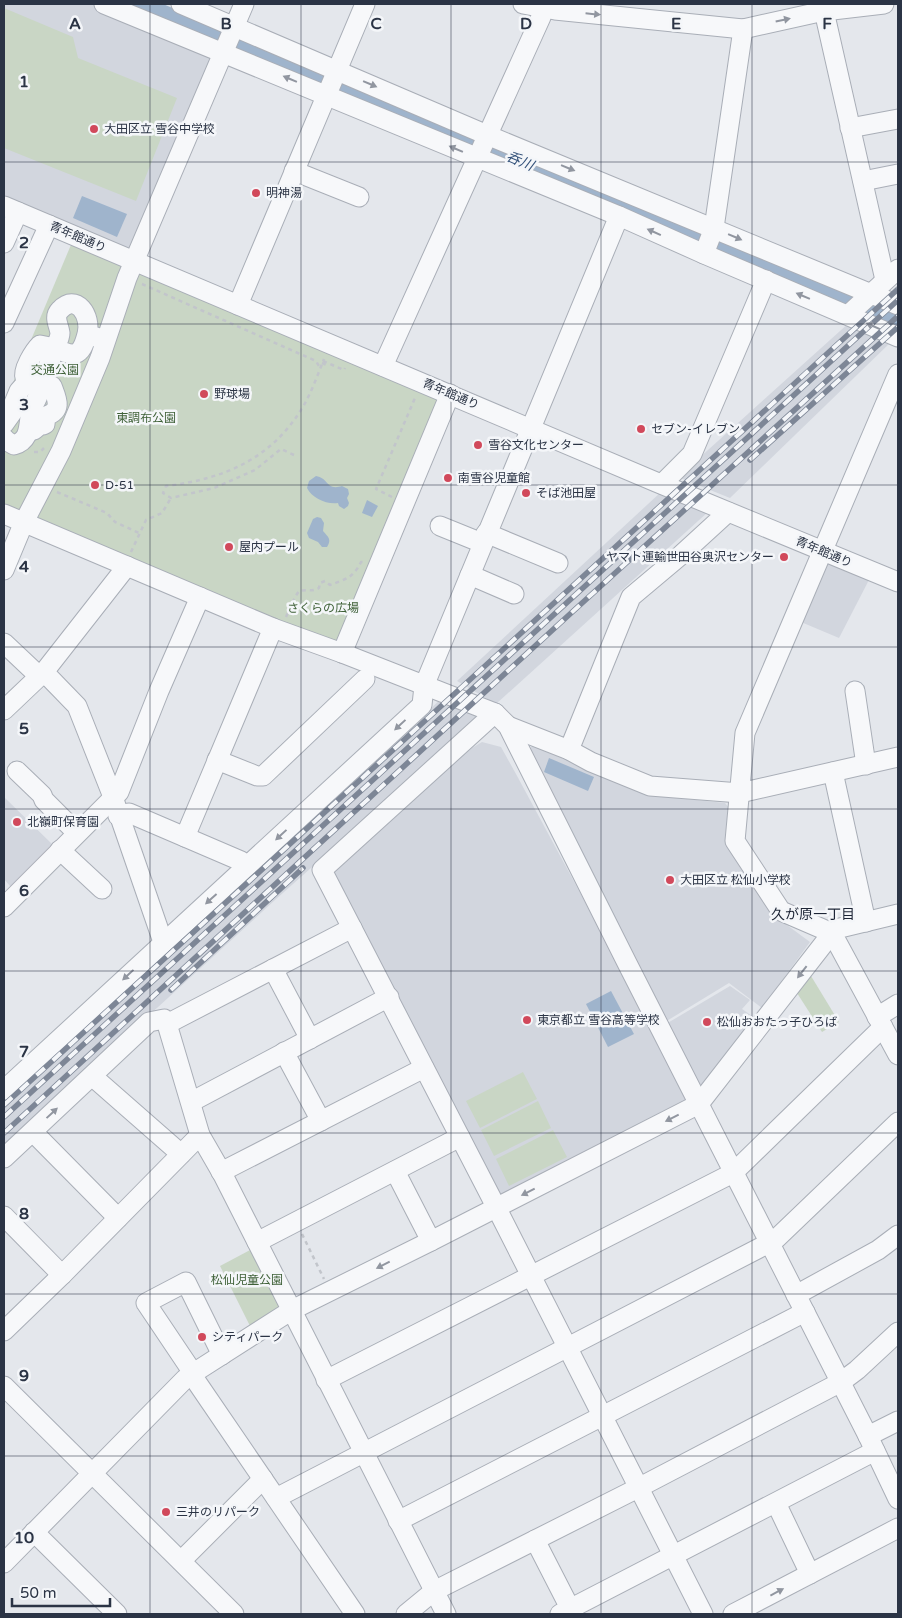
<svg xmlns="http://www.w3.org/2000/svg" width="902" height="1618" font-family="'Varela Round','Noto Sans JP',sans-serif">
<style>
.built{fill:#d2d6de}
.green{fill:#c9d6c5}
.water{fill:#9fb4cc}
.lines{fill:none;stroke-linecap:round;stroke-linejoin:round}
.minor-casing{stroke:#a9aeb7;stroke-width:21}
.path{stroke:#c2c5cb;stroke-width:2.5;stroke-dasharray:4 4;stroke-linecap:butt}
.minor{stroke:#f7f8fa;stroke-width:19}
.rail-casing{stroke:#7d8696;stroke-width:5.5}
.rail{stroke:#f4f6f9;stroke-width:4;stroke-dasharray:11;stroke-linecap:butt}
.oneway{fill:#9196a0}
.grid{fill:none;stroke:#2b3445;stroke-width:1;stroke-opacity:0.55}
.poi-dot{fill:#d1495b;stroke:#f4f6f9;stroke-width:2}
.labels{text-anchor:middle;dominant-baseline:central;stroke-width:5;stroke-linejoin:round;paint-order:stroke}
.poi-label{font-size:12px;fill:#2b3445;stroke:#f4f6f9;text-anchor:start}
.street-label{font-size:12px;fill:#2b3445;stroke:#f4f6f9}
.park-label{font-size:12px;fill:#3f6138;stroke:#f4f6f9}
.water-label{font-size:14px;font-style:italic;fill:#34527a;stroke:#f4f6f9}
.neighbourhood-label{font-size:14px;fill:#1d2536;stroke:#f4f6f9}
.grid-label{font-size:16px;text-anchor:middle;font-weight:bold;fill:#2b3445;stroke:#f4f6f9;stroke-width:5;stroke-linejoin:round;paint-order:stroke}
</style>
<rect width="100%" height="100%" fill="#e4e7ec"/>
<g class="built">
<path d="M4,4H97L214,53L131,252L4,198Z"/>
<path d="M850,322L891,342L730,498L678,477Z"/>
<path d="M661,492L708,512L496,704L457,681Z"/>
<path d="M827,560L871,576L839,638L801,622Z"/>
<path d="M441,699L482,716L275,900L4,1148V1095Z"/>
<path d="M482,742L501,747L516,774L605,939L686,1100L499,1197L333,874L337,865L435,778L472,748Z"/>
<path d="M532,746L606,776L668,797L725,803L730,809L726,845L772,914L810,942L762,1008L729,983L665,1022L525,755Z"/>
<path d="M4,797L55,847L13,886H10L4,879Z"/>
<path d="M730,986L750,1000L742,1009L755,1018L704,1085L696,1083L666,1024Z"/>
</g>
<g class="green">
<path d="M4,8L73,37L78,58L177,98L136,201L4,148Z"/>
<path d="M73,240L434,393L439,405L339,639L327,645L4,509V404Z"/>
<path d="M811,976L839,1022L822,1032L797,993Z"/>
<path d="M523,1072L537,1099L480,1128L466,1101Z"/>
<path d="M538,1101L551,1128L494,1156L481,1130Z"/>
<path d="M553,1130L567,1157L509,1186L496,1159Z"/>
<path d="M252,1249L282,1309L251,1328L220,1266Z"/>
</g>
<g class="water">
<path d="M124,4H163L898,313V336Z"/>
<path d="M82,196L127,214L117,237L73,218Z"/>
<path d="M316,476C329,478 326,491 342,486L348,489L349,494L347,498L349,503L348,506L344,509L339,506L338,503C327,505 312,498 307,488L309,481Z"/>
<path d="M367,500L378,506L372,517L362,513Z"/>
<path d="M317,517L321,518L324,523L323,531C328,537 332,539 327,547H322L318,542L309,538L307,533L313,519Z"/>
<path d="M549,758L594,777L588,791L544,772Z"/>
<path d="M611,991L634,1034L608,1047L586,1004Z"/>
</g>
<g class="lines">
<defs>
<g id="minor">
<path d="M104,4L619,216L704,254L898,337"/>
<path d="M181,4L487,135L898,305"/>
<path d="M523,4L555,10L743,29L824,11L884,4"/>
<path d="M824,4V11L885,280"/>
<path d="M850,128L898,119"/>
<path d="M294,171L359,197"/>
<path d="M863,181L898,174"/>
<path d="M4,206L656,482L898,582"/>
<path d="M4,243L18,212"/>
<path d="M704,254L714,228L743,29"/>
<path d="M238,305L365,4"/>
<path d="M848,315L898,269"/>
<path d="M4,323L49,225"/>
<path d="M87,334C92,316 76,292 60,310C53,317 59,325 60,333C60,338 57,343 55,348C74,357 81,358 87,334L105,340"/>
<path d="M40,345L55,348L43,380L37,385H31C29,383 26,381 25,378C22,370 34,351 40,345Z"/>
<path d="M383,366L541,17L545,4"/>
<path d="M898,374L745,733L735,841L781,911L832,933L898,1055"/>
<path d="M4,424L14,410V403L19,391L27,382"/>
<path d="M29,431L34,430L40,425H43L45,424L46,416C63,410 57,399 52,386"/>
<path d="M4,438L7,441L14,445C31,440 28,425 31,411C34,401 42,396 37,385"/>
<path d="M662,484L692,454L766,280"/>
<path d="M4,514L273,628L342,653L495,713L508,726L627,963L868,1436L898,1499"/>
<path d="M440,526L482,543"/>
<path d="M486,533L558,563"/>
<path d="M4,570L24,522L61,451L69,432L100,358L127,278L244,4"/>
<path d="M470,575L514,594"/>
<path d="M4,643L39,676"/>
<path d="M342,653L450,394"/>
<path d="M44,672L77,706L113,797L163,942"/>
<path d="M855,691L866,765"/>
<path d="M4,710L44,672L127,566"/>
<path d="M495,713L322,870L492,1199L703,1614"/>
<path d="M508,726L569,750L591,762L650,786L740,793L898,757"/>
<path d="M569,750L631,597L681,555L728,512"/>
<path d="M217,760L257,776H263L365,679"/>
<path d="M17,771L42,795L44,800L77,833"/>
<path d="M833,772L866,922"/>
<path d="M118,816L129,813L241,861L247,866"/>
<path d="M185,837L273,628"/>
<path d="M60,850L102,889"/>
<path d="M4,907L119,792L159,691L200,597"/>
<path d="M273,969L310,1039"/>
<path d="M877,1017L898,1004"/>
<path d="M167,1024L352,928"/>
<path d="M284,1052L321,1121"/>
<path d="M92,1076L181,1154"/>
<path d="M4,1090L422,705L424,686L619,216"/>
<path d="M191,1102L389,997"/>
<path d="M33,1132L118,1218"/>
<path d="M4,1158L149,1022L164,1019L167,1024L200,1135L223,1175L446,1614"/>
<path d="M395,1171L431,1241"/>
<path d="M221,1172L424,1068"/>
<path d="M4,1216L62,1275"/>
<path d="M257,1242L460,1137"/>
<path d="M796,1295L878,1250L898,1235"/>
<path d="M4,1331L62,1275L200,1135"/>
<path d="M222,1355L186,1282L146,1303L189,1367L196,1381L355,1614"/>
<path d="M326,1380L733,1173L883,1027"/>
<path d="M4,1386L234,1614"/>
<path d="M868,1436L898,1421"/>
<path d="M276,1498L769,1243L777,1238L898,1122"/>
<path d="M776,1503L810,1574"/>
<path d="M398,1521L805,1312"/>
<path d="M34,1532L117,1614"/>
<path d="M535,1540L573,1614"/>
<path d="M181,1561L263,1479"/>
<path d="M4,1563L185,1379L192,1374L292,1310L431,1241L699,1104L832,933L840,928L898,914"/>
<path d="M406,1614L434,1591L638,1488L841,1382L857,1370L898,1332"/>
<path d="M560,1614L875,1451"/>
<path d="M733,1614L898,1528"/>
</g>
</defs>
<use href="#minor" class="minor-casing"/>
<g class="path">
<path d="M142,284L316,361L320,368"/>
<path d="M323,361L344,370L345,368"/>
<path d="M322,363L329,366"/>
<path d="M34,452H40L44,448"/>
<path d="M294,455L281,449L255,470L214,488L171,498L163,493L166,486C225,479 273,458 304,405C312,391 318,374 324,359"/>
<path d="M57,492L107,513L115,522L139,533"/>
<path d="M392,497L376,489L415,398"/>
<path d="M131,552L146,520L162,513L171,498"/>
<path d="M286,617L295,597L299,591C306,589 312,592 319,588L320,583L325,581L330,585C346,579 353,578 361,562H363"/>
<path d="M302,1234L324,1279"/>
</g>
<use href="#minor" class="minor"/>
<defs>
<g id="rail">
<path d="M750,460L898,327"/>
<path d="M171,990L303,868"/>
<path d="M4,1105L898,289"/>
<path d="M4,1117L898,300"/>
<path d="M4,1133L570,614L898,316"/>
</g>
</defs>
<use href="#rail" class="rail-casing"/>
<use href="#rail" class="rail"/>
</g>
<defs><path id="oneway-solid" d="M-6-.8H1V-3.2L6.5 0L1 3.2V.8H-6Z" transform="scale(1.25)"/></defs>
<g class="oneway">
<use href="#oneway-solid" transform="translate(593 14) rotate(6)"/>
<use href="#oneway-solid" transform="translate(783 20) rotate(-12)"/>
<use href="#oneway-solid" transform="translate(290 79) rotate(-157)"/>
<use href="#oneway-solid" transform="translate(370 84) rotate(23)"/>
<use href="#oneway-solid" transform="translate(456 149) rotate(-157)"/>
<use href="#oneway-solid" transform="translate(568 168) rotate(22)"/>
<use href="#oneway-solid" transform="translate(654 232) rotate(-156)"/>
<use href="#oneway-solid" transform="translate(735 237) rotate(23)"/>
<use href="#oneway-solid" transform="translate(803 296) rotate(-157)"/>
<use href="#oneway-solid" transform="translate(873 326) rotate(-156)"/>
<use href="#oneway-solid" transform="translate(400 725) rotate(137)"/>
<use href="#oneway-solid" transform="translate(281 835) rotate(137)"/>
<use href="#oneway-solid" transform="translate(211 899) rotate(138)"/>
<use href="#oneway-solid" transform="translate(802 972) rotate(128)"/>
<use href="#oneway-solid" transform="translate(128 975) rotate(137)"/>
<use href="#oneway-solid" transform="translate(52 1113) rotate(-43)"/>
<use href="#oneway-solid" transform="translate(672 1118) rotate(153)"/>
<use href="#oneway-solid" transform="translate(528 1192) rotate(153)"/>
<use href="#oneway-solid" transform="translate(383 1265) rotate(153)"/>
<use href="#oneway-solid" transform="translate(777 1592) rotate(-28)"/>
</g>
<path class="grid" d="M150,4V1614M301,4V1614M451,4V1614M601,4V1614M752,4V1614M4,162H898M4,324H898M4,485H898M4,647H898M4,809H898M4,971H898M4,1133H898M4,1294H898M4,1456H898"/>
<g class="poi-dot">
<circle cx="94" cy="129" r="5"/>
<circle cx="256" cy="193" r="5"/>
<circle cx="204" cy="394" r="5"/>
<circle cx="641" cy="429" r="5"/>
<circle cx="478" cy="445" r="5"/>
<circle cx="448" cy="478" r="5"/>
<circle cx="95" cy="485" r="5"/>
<circle cx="526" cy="493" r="5"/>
<circle cx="229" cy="547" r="5"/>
<circle cx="784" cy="557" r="5"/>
<circle cx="17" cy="822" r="5"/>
<circle cx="670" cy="880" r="5"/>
<circle cx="527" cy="1020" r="5"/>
<circle cx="707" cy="1022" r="5"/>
<circle cx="202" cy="1337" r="5"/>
<circle cx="166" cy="1512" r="5"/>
</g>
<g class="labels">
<g class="poi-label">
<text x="104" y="129">大田区立 雪谷中学校</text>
<text x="266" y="193">明神湯</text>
<text x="214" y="394">野球場</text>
<text x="651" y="429">セブン-イレブン</text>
<text x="488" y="445">雪谷文化センター</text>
<text x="458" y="478">南雪谷児童館</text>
<text x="105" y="485">D-51</text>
<text x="536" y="493">そば池田屋</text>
<text x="239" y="547">屋内プール</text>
<text x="774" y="557" text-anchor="end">ヤマト運輸世田谷奥沢センター</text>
<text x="27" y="822">北嶺町保育園</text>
<text x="680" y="880">大田区立 松仙小学校</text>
<text x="537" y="1020">東京都立 雪谷高等学校</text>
<text x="717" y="1022">松仙おおたっ子ひろば</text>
<text x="212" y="1337">シティパーク</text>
<text x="176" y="1512">三井のリパーク</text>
</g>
<g class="street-label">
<text transform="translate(78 237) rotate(23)">青年館通り</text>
<text transform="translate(451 394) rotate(23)">青年館通り</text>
<text transform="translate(824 552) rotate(23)">青年館通り</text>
</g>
<g class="park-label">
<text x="55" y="370">交通公園</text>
<text x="146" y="418">東調布公園</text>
<text x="323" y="608">さくらの広場</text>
<text x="247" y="1280">松仙児童公園</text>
</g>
<g class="water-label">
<text transform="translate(520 161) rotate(23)">呑川</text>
</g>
<g class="neighbourhood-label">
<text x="813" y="914">久が原一丁目</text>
</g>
</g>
<g class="grid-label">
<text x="75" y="29">A</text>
<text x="226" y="29">B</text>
<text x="376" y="29">C</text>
<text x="526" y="29">D</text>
<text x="676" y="29">E</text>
<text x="827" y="29">F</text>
<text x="24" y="87">1</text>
<text x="24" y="248">2</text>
<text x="24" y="410">3</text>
<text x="24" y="572">4</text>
<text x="24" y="734">5</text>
<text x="24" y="896">6</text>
<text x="24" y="1057">7</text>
<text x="24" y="1219">8</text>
<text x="24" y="1381">9</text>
<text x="24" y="1543">10</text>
</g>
<rect width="902" height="1618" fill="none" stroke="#2b3445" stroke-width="10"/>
<path d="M12 1598v8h98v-8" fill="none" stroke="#2b3445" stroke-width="2.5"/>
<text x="20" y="1598" font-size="15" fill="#2b3445" stroke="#f4f6f9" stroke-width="4" paint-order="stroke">50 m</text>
</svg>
